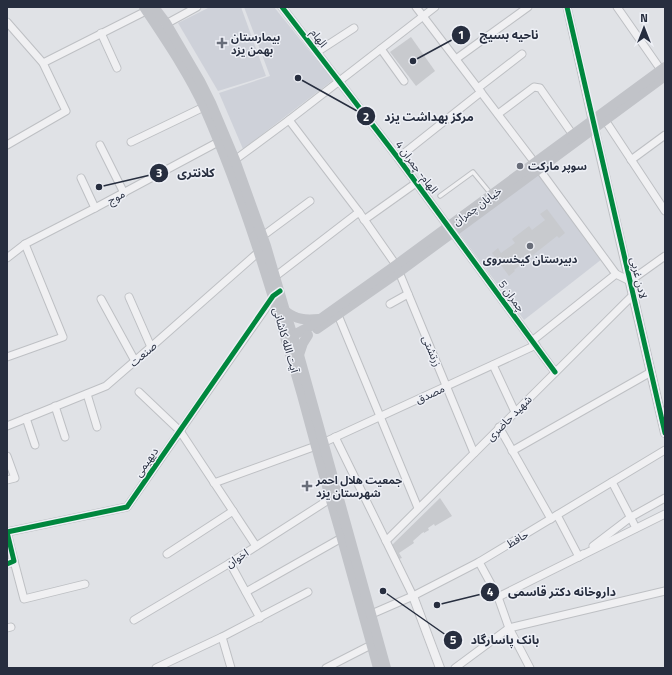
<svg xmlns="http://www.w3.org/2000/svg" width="672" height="675" font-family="'Titillium Web','Noto Sans Arabic',sans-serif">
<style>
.built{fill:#ced1d9}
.building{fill:#c8cace}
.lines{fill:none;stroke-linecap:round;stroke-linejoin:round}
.service-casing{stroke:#bec0c4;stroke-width:5.5}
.minor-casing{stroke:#bec0c4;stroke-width:9}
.tertiary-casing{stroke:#bec0c4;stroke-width:10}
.service{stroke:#f0f0f2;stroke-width:3.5}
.minor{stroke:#f0f0f2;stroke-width:7}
.tertiary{stroke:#f0f0f2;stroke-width:8}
.secondary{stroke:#c1c3c8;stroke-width:10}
.cycleway-casing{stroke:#eef0f6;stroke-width:8}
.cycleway{stroke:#00873e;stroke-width:5}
.poi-dot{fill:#686d79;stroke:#eef0f6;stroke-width:1.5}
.labels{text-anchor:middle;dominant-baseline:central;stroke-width:3;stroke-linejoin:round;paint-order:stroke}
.poi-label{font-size:11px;font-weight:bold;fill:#272e3f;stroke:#eef0f6;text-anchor:start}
.street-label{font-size:11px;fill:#272e3f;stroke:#eef0f6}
.leader{fill:none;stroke:#272e3f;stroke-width:1.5}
.callout-dot{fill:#272e3f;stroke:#eef0f6;stroke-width:1.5}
.mark-label{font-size:12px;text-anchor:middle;font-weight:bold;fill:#fff}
.callout-label{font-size:12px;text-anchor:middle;font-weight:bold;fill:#272e3f;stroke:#eef0f6;stroke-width:3;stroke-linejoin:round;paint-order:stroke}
</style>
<rect width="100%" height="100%" fill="#e0e2e6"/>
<g class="built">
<path d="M210,7H241L266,76L218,91L178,23Z"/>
<path d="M244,7H274L333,80L243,149L219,93L270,76Z"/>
<path d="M538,174L602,259L524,320L459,233Z"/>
</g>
<g class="building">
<path d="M411,37L435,71L416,86L390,52Z"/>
<path d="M547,209L565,233L559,238L557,236L514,270L515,271L509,276L492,253L498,248L501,253L515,243L512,239L529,226L532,230L545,220L540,214Z"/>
<path d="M440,498L452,516L435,526L434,524L428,528L429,530L424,533V532L422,533L413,541L414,543L399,553L402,558L399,559L392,545Z"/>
</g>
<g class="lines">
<defs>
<path id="service" d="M440,196L473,172L491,194"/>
<g id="minor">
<path d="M282,7L398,158L555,372"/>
<path d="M416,7L535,163"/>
<path d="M567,7L593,124"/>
<path d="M617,7L661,70"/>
<path d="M7,22L43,63L66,111L7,145"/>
<path d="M164,25L197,7"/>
<path d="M101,33L117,68"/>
<path d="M381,49L404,81"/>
<path d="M317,52L354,28"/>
<path d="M456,59L528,7"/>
<path d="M43,63L146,11"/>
<path d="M478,88L522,54"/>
<path d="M498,114L534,87L540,88L573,135"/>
<path d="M289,120L359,212L396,265"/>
<path d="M605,120L665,211"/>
<path d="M131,142L208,105"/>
<path d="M100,145L124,193"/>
<path d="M398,158L481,92"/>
<path d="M631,160L665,135"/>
<path d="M232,162L289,120L435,7"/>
<path d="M539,169L616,274L630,281L665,256"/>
<path d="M81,178L95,208"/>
<path d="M364,220L416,183"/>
<path d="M260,238L310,201"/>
<path d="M7,258L25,244L95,208L222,140"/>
<path d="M399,272L474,453"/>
<path d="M272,279L359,212"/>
<path d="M129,297L151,347"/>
<path d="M101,299L135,361"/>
<path d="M390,304L408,294"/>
<path d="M338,315L418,508"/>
<path d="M532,341L616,274"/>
<path d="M7,357L63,337L25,244"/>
<path d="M493,365L515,412"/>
<path d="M139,392L180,431L256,546"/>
<path d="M87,394L97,427"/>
<path d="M55,406L65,437"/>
<path d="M26,418L35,445"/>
<path d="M7,426L106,386L151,347L262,249"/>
<path d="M499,427L551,519"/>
<path d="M335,437L413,596"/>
<path d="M512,451L651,372"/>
<path d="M7,456L15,478L7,480"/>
<path d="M612,482L636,528"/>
<path d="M214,483L316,446L536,345"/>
<path d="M557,515L579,557L583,554"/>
<path d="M386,541L633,295"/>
<path d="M593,546L631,517L665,498"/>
<path d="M167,554L233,511"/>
<path d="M14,561L24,599L85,584"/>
<path d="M479,562L498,597L509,628L530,668"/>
<path d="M230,563L260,618"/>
<path d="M7,564L14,561L7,532L127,507L275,295"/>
<path d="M246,592L345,536"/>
<path d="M498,597L665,514"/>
<path d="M367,616L413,596L479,562L665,450"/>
<path d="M134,620L230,563L333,497"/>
<path d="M7,628L11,627"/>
<path d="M222,637L231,668"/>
<path d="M156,668L222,637L308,592"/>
<path d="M326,668L371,645"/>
<path d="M455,668L509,628L665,591"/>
</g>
<g id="tertiary">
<path d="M594,128L665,433"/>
<path d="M413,596L440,668"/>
</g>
</defs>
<use href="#service" class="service-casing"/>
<use href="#minor" class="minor-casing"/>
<use href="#tertiary" class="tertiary-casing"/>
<use href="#service" class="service"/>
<use href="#minor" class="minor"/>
<use href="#tertiary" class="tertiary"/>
<g class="secondary">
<path d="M144,7C165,39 188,72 204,107C245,200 274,298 302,395C314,439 326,484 339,528C352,575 365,621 378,668"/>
<path d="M154,7L166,23L200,81L211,103L235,160L266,246L285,311L299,355L386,668"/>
<path d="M285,311C297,320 305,320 319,319"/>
<path d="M317,329L399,272L665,76"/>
<path d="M288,338L309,327L396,265L665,67"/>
<path d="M299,355L303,343L308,335"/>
</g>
<defs>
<g id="cycleway">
<path d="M282,7L398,158L555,372"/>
<path d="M567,7L665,433"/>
<path d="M7,564L14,561L7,532L127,507L273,296L280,291"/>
</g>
</defs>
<use href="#cycleway" class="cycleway-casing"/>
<use href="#cycleway" class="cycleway"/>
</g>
<g class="poi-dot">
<path d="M220 37h4v4h4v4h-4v4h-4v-4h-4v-4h4z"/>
<circle cx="520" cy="166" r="4"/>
<circle cx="530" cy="246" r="4"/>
<path d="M305 480h4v4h4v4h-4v4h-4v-4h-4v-4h4z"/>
</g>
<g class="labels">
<g class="poi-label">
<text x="231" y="37">بیمارستان<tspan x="231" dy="13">بهمن یزد</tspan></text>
<text x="528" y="166">سوپر مارکت</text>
<text x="530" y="259" text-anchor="middle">دبیرستان کیخسروی</text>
<text x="316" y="480">جمعیت هلال احمر<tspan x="316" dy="13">شهرستان یزد</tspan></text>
</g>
<g class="street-label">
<text transform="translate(319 38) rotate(53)">الهام</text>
<text transform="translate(417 167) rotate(53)">الهام- چمران 4</text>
<text transform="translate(116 197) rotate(-28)">موج</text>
<text transform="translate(477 206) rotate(-36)">خیابان چمران</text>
<text transform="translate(639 278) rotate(77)">لادن غربی</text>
<text transform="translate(512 296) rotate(54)">چمران 5</text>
<text transform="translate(286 340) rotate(74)">آیت الله کاشانی</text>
<text transform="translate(432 351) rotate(67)">زرتشتی</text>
<text transform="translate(143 354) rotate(-41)">صنعت</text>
<text transform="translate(430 394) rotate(-25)">مصدق</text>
<text transform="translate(509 418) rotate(-45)">شهید حاضری</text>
<text transform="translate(146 462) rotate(-55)">دیهیمی</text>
<text transform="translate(517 539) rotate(-31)">حافظ</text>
<text transform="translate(237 558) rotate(-33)">اخوان</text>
</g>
</g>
<path class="leader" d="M413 61L461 35M298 78L366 116M99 187L159 173M437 605L490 592M383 591L453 640"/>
<g class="callout-dot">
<circle cx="413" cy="61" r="4"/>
<circle cx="298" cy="78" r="4"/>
<circle cx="99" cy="187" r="4"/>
<circle cx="437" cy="605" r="4"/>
<circle cx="383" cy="591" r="4"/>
<circle cx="461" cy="35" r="10"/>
<circle cx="366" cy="116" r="10"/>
<circle cx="159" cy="173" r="10"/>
<circle cx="490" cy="592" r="10"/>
<circle cx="453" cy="640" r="10"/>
</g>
<g class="mark-label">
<text x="461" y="39">1</text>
<text x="366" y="121">2</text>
<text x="159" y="177">3</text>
<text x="490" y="596">4</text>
<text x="453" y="644">5</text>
</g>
<g class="callout-label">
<text x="509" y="39">ناحیه بسیج</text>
<text x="429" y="121">مرکز بهداشت یزد</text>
<text x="196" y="177">کلانتری</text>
<text x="562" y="596">داروخانه دکتر قاسمی</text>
<text x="505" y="644">بانک پاسارگاد</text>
</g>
<rect width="672" height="675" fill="none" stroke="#272e3f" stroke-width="16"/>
<g transform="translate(644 28)" stroke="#eef0f6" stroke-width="3" paint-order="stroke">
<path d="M0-3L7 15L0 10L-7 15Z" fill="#272e3f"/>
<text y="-6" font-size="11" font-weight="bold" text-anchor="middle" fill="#272e3f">N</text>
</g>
</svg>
